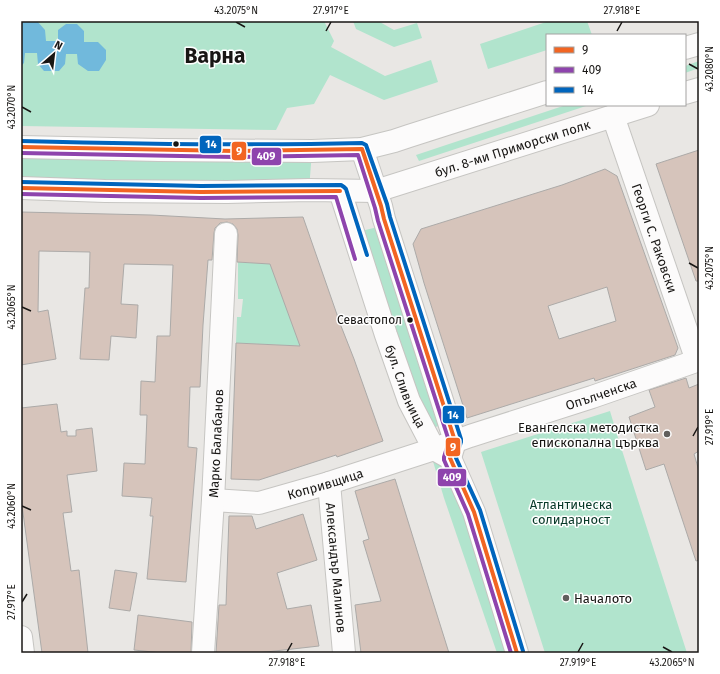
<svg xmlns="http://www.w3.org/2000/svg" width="720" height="674" font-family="'Fira Sans',sans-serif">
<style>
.green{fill:#b1e4cd}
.water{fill:#71b9dc}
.building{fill:#d6c4bb;stroke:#acaaa8;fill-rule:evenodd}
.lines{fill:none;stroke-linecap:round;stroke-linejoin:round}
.street-casing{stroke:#c6c5c2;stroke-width:24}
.secondary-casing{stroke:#c6c5c2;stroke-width:24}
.primary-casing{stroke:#c6c5c2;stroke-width:24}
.street{stroke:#fcfbfb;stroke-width:22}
.secondary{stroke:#fcfbfb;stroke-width:22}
.primary{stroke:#fcfbfb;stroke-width:22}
.bus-1-casing{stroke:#fff;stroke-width:7}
.bus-2-casing{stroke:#fff;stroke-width:7}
.bus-3-casing{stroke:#fff;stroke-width:7}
.bus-1{stroke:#f26522;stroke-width:4}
.bus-2{stroke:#8e44ad;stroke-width:4}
.bus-3{stroke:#0065bd;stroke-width:4}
.ticks{fill:none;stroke:#181614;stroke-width:1.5}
.bus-dot{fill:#181614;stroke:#fff;stroke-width:1.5}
.poi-dot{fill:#615f5d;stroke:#fff;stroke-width:1.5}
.labels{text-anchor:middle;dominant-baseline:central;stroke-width:3;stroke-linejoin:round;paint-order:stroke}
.bus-label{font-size:12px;fill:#181614;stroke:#fff;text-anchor:end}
.street-label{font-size:13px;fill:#181614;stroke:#fff}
.poi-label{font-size:13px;fill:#181614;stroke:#fff;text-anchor:end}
.park-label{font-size:13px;fill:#073928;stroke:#fff}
.town-label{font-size:21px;font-weight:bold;fill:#181614;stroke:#fff}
.line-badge{stroke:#fff;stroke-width:1.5}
.badge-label{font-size:11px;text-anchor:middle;font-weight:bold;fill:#fff}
.neatline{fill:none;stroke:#181614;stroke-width:1.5}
.ticks-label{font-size:10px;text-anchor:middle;fill:#181614}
</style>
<rect width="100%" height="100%" fill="#e9e7e4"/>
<g class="green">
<path d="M21,21H324L334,41L331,47L385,76L431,60L438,82L384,100L330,75L314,104L287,108L276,130L21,126Z"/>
<path d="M353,21H378L394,30L417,23L422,38L394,47L356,29Z"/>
<path d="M549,21H587L592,35H547V50L488,69L480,44Z"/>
<path d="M699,61V68L685,73V66Z"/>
<path d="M566,105H589L419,161L416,155Z"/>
<path d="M21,146L312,151L309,190L21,185Z"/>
<path d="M386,225L449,423L425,430L353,233Z"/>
<path d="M238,262L276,264L300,346L236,343L237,317H241L243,299H238Z"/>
<path d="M610,411L619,441L687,653H545L481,452Z"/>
<path d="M443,453L517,653H497L444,498L432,458Z"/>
</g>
<path class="water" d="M23,21H37L45,30L46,41H58V30L66,24H77L84,31V42H98L106,50V60L99,71H88L78,64L77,54H66L65,64L59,71H44L38,64L37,53H25L24,63L21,66V24Z"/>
<g class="building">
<path d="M699,150V281H696L656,164Z"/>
<path d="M605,169L617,176L678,348L675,355L595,381L594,378L467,418L424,283L413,244L421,229L562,185ZM607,287L616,321L559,339L548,306Z"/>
<path d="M21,212L151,215L225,219L303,217L341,326L354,359L383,441L337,457L336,455L259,480L231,479L236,343L300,346L270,264L237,262L238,235L237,229L233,224L227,222L220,223L215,228L214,233L212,260H208L203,325L200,387H190L188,447L197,448L186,582L147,579L153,516H150L152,498L122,496L124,463L145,464L147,415H140L141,381L155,382L157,336H170L173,265L124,264L121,304L138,305L136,338L111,336L109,360L80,359L85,288H89L90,252L39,251L38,312L48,310L56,359L21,365Z"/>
<path d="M686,378L689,388L699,384V451L694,454L699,471V560L696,561L664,464L646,470L629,417L655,407L649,390Z"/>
<path d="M57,404L61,432L67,431V436H76V430L92,428L97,471L67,475L72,512L63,513L71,571L79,570L88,653H42L21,498V408Z"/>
<path d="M395,479L428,586L449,653H361L355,605L381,601L363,541L369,539L355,491Z"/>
<path d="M303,514L317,560L277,573L287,609L311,605L319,646L257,653H216L219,605H226L229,516H252L256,529Z"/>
<path d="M115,570L137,573L130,611L109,608Z"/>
<path d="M138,615L192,622L191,653H162L134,650Z"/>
</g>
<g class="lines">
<defs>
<g id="street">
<path id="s1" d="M613,116L697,361"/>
<path id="s2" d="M329,483L344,653"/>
<path id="s3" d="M213,500L259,503L329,483L434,449L470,436L592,397L699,360"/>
<path d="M21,637L23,653"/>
<path id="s4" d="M203,653L213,500L226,234"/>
</g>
<g id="secondary">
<path d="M362,149L381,206L384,219L455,441L450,458"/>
<path id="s5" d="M340,191L386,335L409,401L434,449L450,458L474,512L517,653"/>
</g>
<g id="primary">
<path d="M685,48L699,44"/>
<path d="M685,93L699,89"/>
<path d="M21,147L159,150L312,151L362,149L394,141L409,136L547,92"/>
<path id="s6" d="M21,188L105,191L227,192L309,190L376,191L648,105"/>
</g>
</defs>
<use href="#street" class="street-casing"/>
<use href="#secondary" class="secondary-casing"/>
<use href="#primary" class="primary-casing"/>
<use href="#street" class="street"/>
<use href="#secondary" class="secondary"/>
<use href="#primary" class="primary"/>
<defs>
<g id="bus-1">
<path d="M21,147L235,151L362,149L381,206L384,219L455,441L450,458L474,512L517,653"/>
<path d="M21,188L201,192L340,191"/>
</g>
<g id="bus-2">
<path d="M21,153L234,157L358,155L375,208L378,221L449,441L444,457V460L468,514L511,653"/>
<path d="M21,194L201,198L336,197L355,259"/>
</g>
<g id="bus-3">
<path d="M21,141C135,144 248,146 362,143L366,145L387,204L390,217L461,439V442L456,458L480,510L523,651"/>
<path d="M21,182L201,186L341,185L344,187L346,189L367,255"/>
</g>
</defs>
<use href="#bus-1" class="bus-1-casing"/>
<use href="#bus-2" class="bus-2-casing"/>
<use href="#bus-3" class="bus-3-casing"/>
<use href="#bus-1" class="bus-1"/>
<use href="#bus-2" class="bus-2"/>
<use href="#bus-3" class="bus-3"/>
</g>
<path class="ticks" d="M236,22L245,27M326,31L331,22M617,31L622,22M689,64L698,69M22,107L31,112M689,263L698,268M22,307L31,311M693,436L698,427M22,506L31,510M22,602L27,594M663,647L672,652M287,652L292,643M578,652L583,643"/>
<g class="bus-dot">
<circle cx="176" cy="144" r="3.5"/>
<circle cx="410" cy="320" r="3.5"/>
</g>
<g class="poi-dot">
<circle cx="667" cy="434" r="4"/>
<circle cx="566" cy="598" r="4"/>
</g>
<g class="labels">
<g class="bus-label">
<text x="402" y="320">Севастопол</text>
</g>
<g class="street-label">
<text stroke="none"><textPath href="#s6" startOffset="498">бул. 8-ми Приморски полк</textPath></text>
<text stroke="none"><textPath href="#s1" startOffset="129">Георги С. Раковски</textPath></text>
<text stroke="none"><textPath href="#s5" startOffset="206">бул. Сливница</textPath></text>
<text stroke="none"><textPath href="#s3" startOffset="405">Опълченска</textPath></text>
<text stroke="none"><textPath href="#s4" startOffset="210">Марко Балабанов</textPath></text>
<text stroke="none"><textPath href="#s3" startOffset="115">Копривщица</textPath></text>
<text stroke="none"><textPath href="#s2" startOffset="85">Александър Малинов</textPath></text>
</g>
<g class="poi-label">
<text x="659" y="427">Евангелска методистка<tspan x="659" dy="15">епископална църква</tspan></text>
<text x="574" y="598" text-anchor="start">Началото</text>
</g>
<g class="park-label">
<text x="571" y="504">Атлантическа<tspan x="571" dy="15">солидарност</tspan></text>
</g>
<g class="town-label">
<text x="215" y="56">Варна</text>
</g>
</g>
<g class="line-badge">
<rect x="199" y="135" width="23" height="19" rx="4" fill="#0065bd"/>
<rect x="231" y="141" width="16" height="20" rx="4" fill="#f26522"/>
<rect x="251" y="147" width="31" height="19" rx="4" fill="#8e44ad"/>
<rect x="442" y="405" width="23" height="19" rx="4" fill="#0065bd"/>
<rect x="445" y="437" width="16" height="20" rx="4" fill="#f26522"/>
<rect x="437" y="468" width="30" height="19" rx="4" fill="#8e44ad"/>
</g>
<g class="badge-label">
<text x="211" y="148">14</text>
<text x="239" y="155">9</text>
<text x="266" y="160">409</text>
<text x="453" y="419">14</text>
<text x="453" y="451">9</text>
<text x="452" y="481">409</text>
</g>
<rect width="720" height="674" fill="none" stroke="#ffffff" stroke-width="44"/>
<rect x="546" y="34" width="140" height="72" fill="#ffffff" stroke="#a3a2a1"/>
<rect x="554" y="47" width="20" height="6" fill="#f26522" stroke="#a3a2a1"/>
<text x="582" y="54" font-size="12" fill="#181614">9</text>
<rect x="554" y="67" width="20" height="6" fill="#8e44ad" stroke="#a3a2a1"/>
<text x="582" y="74" font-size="12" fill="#181614">409</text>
<rect x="554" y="87" width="20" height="6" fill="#0065bd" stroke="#a3a2a1"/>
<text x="582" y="94" font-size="12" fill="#181614">14</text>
<g transform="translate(54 54) rotate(28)" stroke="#ffffff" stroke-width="3" paint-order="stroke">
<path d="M0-3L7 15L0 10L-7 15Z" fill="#181614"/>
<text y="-6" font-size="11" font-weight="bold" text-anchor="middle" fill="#181614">N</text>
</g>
<rect x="22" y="22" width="676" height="630" class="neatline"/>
<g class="ticks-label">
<text x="236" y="14">43.2075°N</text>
<text x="331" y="14">27.917°E</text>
<text x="622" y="14">27.918°E</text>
<text transform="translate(709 69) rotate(-90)" y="4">43.2080°N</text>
<text transform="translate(11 107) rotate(-90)" y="4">43.2070°N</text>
<text transform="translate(709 268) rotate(-90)" y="4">43.2075°N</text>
<text transform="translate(11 307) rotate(-90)" y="4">43.2065°N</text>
<text transform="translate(709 427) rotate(-90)" y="4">27.919°E</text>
<text transform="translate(11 506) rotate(-90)" y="4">43.2060°N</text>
<text transform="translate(11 602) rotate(-90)" y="4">27.917°E</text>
<text x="287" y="666">27.918°E</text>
<text x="578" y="666">27.919°E</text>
<text x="672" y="666">43.2065°N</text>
</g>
</svg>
